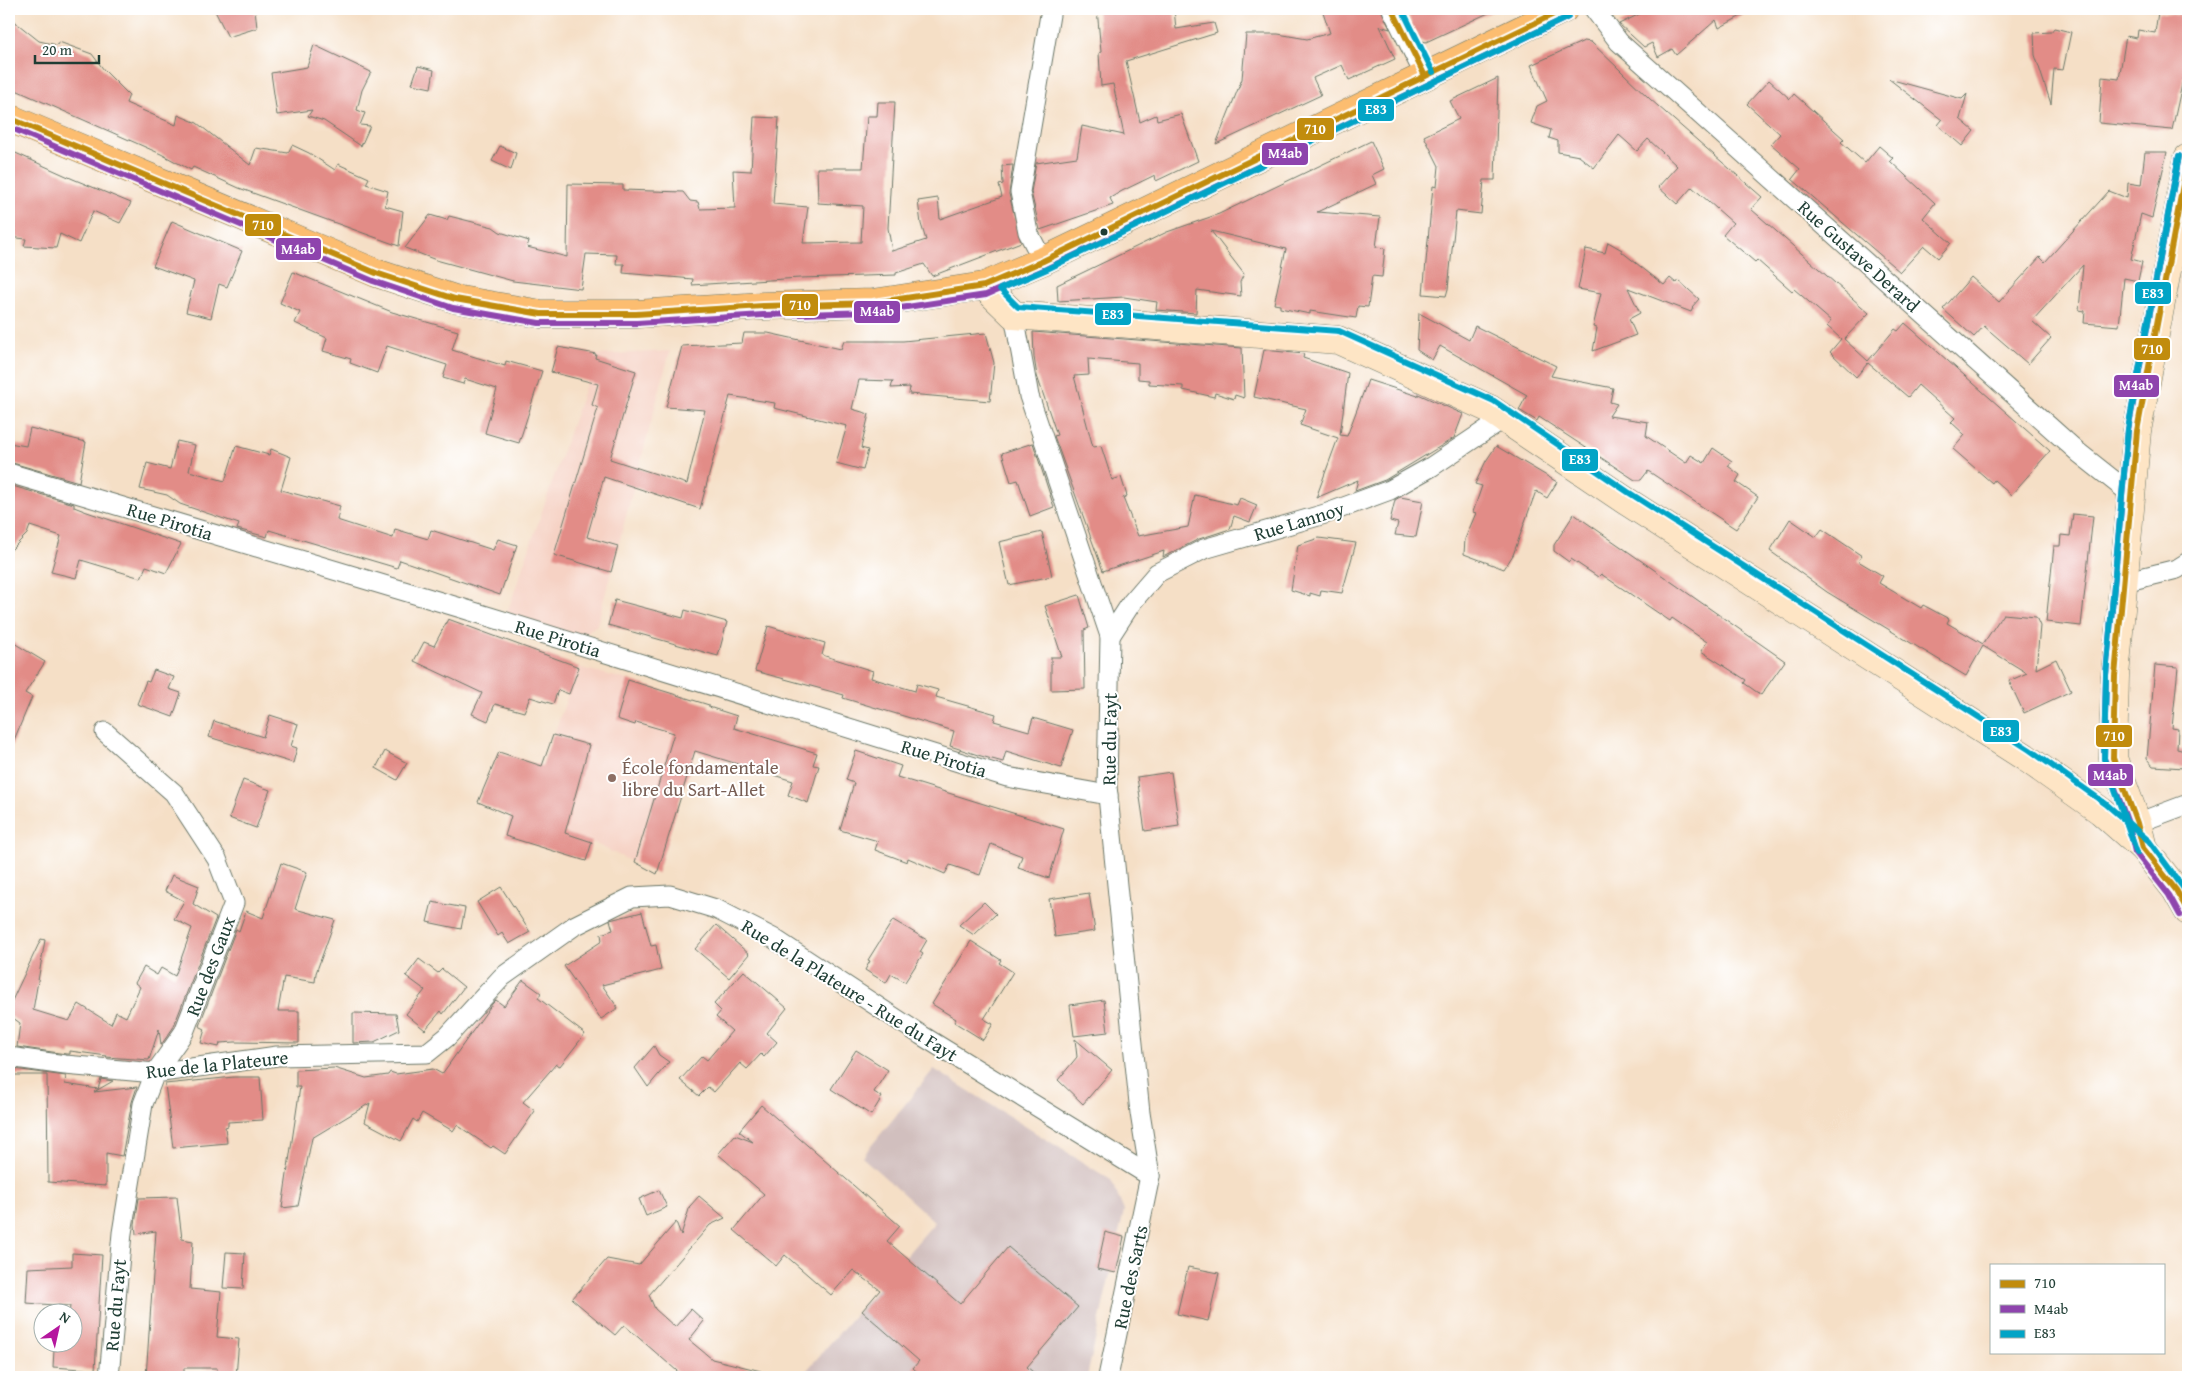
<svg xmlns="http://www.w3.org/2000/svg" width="2197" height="1386" font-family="'Gentium Book Plus',serif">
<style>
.built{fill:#f6d2c4}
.industrial{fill:#d1bfbe}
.building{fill:#e28c87}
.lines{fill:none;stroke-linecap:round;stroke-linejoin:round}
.street-casing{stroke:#6a7667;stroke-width:21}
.secondary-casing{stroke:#6a7667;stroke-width:29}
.primary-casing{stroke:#6a7667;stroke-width:29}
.street{stroke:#fff;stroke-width:19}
.secondary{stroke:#fee5c5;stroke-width:28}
.primary{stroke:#fcbd6f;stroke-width:28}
.bus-1-casing{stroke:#fff;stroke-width:10}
.bus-2-casing{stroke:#fff;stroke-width:10}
.bus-3-casing{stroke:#fff;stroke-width:10}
.bus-1{stroke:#c18c0d;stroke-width:6}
.bus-2{stroke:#8e44ad;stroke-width:6}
.bus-3{stroke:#02a4c6;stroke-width:6}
.bus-dot{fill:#1f3d34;stroke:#fff;stroke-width:2}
.education-dot{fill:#8d6e63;stroke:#fff;stroke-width:2}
.labels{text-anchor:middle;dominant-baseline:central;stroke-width:4;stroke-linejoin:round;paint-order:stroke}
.street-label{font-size:19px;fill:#1f3d34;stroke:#fff}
.education-label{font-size:19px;fill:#785e54;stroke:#fff;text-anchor:start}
.line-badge{stroke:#fff;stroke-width:2}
.badge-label{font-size:14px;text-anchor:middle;font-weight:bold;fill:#fff}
</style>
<rect width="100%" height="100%" fill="#fff"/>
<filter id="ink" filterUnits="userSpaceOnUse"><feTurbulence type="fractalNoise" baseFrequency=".02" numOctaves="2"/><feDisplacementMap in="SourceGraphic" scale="10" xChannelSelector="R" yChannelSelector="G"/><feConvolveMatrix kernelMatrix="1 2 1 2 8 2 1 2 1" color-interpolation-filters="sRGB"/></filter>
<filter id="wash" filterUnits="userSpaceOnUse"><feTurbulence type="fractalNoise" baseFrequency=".0096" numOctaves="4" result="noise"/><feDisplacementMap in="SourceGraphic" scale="20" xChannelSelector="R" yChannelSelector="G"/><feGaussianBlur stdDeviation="1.12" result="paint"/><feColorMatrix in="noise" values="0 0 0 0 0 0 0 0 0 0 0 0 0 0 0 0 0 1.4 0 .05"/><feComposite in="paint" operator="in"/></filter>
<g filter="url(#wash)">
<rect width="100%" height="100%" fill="#f5dfc6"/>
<g class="built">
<path d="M670,351L597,625L578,638L506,616L596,355Z"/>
<path d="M578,667L628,680L709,705L656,874L592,842L523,821Z"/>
</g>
<path class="industrial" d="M934,1069L1111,1180L1124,1211L1087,1377H801L935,1222L862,1157Z"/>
<g id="blocks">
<g class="building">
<path d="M214,9H255L257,28L228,37Z"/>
<path d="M1097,9H1174L1176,29L1214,23L1217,33L1126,61L1140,122L1156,115L1157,120L1181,114L1198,161L1156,181L1155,175L1122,191L1110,198L1113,205L1040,230L1031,192L1036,163L1077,157L1082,126L1124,135L1113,84L1101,86L1099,53L1101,52Z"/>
<path d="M1322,9H1381L1390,29L1380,26L1395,59L1349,80L1342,65L1313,78L1321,95L1216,144L1242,79L1246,34H1278L1307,39L1330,33Z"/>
<path d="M1404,9H1497L1426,42L1420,40Z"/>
<path d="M1650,9H1754L1719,28L1716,20L1676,55L1672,49L1658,57L1652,43L1644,47L1619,24Z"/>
<path d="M2158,12L2188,17V57L2172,130L2099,123L2102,77L2119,79L2126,36L2137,38L2138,30L2155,33Z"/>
<path d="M9,17L39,41L57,45L59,42L92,54L104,70L129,95L126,103L176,125L178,115L197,123L250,165L256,148L288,153L292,145L309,153L335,170L338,164L369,178L366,184L388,191L385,206L403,211L399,246L239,188L193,167L191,170L161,154L9,87Z"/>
<path d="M2054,28L2071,32L2063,70L2054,69L2051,104L2035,55L2034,33L2051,32Z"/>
<path d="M1584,41L1591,42L1650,99L1762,197L1751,209L1869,313L1844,339L1868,361L1895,329L1898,331L1905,323L2050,451L2011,495L1994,480L1992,483L1953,449L1965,435L1951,422L1955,418L1918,385L1908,397L1868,363L1856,377L1830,352L1841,339L1827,326L1831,321L1794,289L1792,291L1757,260L1755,262L1723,235L1733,223L1692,187L1677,204L1658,187L1677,166L1648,139L1637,151L1619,135L1594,168L1579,156L1558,152V141L1549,138L1551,130L1531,123L1537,106L1547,101L1531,65Z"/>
<path d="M314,45L371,72L362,90L357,110L365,113L360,125L370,126L361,146L324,121L308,116L312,110L277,115L271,73L307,67Z"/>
<path d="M418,66L434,70L431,88L412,84Z"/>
<path d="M1498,78L1495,180H1484L1481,214L1456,211L1448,289L1446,296L1423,294L1433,186L1437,187L1439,166L1424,136L1459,119L1450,101Z"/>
<path d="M1889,79L1962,99L1967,94L1960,119L1974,131L1962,146L1938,125L1942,120Z"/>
<path d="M1769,80L1790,99L1794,94L1844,139L1841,142L1865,163L1879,146L1893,158L1890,161L1935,203L1923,218L1951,243L1938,258L1924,246L1900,272L1792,179L1800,169L1771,144L1780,134L1747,104Z"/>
<path d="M878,102H895L888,228L892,251L926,240L921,224L918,201L938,198L940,219L1002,197L999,185L1003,184L1002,166L1013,165L1009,194L1021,242L932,276L924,264L896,273V275L800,278L692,285L693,279L623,273L624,264H616L617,255L586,254L581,289L513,281L436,260L405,248L430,215L447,220L449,216L493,227L500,232L529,241L527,247L567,257L568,184L623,185V190L683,192L690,201L698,202L700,209L735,208L733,170L751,171L754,117L779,118L773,204L808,207L803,243L861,242L863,206L818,203L817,168H863L867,116H877Z"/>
<path d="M1371,141L1384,169L1372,175L1376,184L1317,212L1380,217L1376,247L1385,248L1382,277L1372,276L1368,307L1358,306L1356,318L1310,311V314L1280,308V305L1274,304L1286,249L1211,231L1244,274L1240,282L1241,296L1197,290L1196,313L1156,310L1157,302L1124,297L1058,301L1057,285L1167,232L1219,214Z"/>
<path d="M500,146L516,153L511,170L492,161Z"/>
<path d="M9,150L73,179L131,203L120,223L93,211L79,243L60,234L56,248L24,246L26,239L9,237Z"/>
<path d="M2145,152H2167L2152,218L2141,214L2131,259L2142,262L2138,281L2124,278L2119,326L2084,323L2085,311L2079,310L2083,265L2032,321L2051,338L2028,364L1984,326L1974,337L1943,309L1971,277L1999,302L2040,257L2045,262L2109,191L2127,198L2128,183L2141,185Z"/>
<path d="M172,221L242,251L227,287L219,284L211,318L186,312L194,281L153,266Z"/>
<path d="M1608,242L1622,250V252L1664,285L1670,278L1676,283L1678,280L1699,299L1692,307L1693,308L1691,312L1628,288L1640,313L1629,319L1636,335L1593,351L1597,328L1593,327L1601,293L1578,289L1586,249L1605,253Z"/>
<path d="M293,272L392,312L458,331L452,350L505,366L506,361L542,371L519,443L485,433L497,389L465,379L463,384L443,378L447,365L387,346L377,373L350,363L351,359L323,351L327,338L295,323L300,312L280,303Z"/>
<path d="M1419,313L1469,340L1475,326L1556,366L1551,376L1613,388L1610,402L1617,404L1609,416L1648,422L1646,436L1686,463L1691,455L1704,463L1713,448L1732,461L1728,466L1740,475L1736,482L1758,497L1736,529L1648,471L1641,480H1635L1539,417L1537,421L1519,410L1527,395L1440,346L1432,360L1417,350Z"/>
<path d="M1033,332L1242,348L1244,398L1235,395L1234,399L1215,393L1214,397L1183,390V386L1149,384V380L1138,379V363L1088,359L1089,375L1074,376L1093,447L1101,446L1112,480L1121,477L1127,496L1123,498L1138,536L1188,527L1195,495L1237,505L1240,498L1257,505L1250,522L1234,516L1230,529L1199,539L1163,557L1164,551L1103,571L1054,436L1057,435L1037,376L1034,357Z"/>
<path d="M744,333H768L841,349L844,341H903L986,333L994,363L990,401L909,394L910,387L891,388L893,381L859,380L852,409L869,414L861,448L868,450L863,470L836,463L847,426L774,408L775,403L730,396L700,509L604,477L587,537L618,546L611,572L554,555L598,408L592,405L598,384L551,372L558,347L596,354L595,358L636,371L610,459L687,484L705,410L666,407L682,346L742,343Z"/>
<path d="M1264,350L1304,354L1303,358L1348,373L1340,435L1347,436L1368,380L1418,396V394L1463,414L1454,438L1385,480L1355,491L1358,480L1316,498L1338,438L1300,425L1306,409L1254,397Z"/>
<path d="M30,428L86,442L79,482L9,462V443L26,446Z"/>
<path d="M177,441L195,445L189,471L225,481L236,446L269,455L271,449L291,457L281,490L340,506L337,520L393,538L395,529L428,539L431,530L493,550L498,539L517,545L500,595L400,560L397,568L269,530L267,537L237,529L239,524L180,504L167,495L140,489L147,463L170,469Z"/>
<path d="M1033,443L1054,507L1030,516L1018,480L1011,482L1002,453Z"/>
<path d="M1496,446L1557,482L1547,498L1536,491L1513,555L1504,569L1464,554L1465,539L1476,513L1473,512L1482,486L1475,484L1486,461Z"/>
<path d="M9,485L74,504V507L87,512L181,544L166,573L146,566L141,578L81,560L76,578L51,572L61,536L30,526L27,534L9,552Z"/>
<path d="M1400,497L1423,501L1416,537L1395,535L1398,523L1390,521L1395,500Z"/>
<path d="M1574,514L1785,661L1761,695L1744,683L1746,680L1701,651L1707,642L1672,618L1670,621L1601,574L1598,577L1571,559L1569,562L1554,551V545Z"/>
<path d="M2073,514L2093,516L2081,626L2046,622L2054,546H2060L2061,535L2070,536Z"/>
<path d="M1790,519L1816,537L1822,529L1862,556L1858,561L1883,576L1879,583L1921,608L1923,605L1949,619L1947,623L1983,644L2003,614L2036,617L2040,626L2036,669L2056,659L2071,691L2024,713L2009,681L2027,673L1983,646L1966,676L1911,643L1827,592L1770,551Z"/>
<path d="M1042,532L1052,576L1009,585L999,542Z"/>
<path d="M1319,538L1356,543L1342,593L1321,590L1320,596L1310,593V596L1291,590L1298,545Z"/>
<path d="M1079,595L1089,628L1084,630L1085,689L1051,690V657H1062L1045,606Z"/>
<path d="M615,600L683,618L685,610L727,622L718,656L608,625Z"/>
<path d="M448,619L579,667L569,694L558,690L553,704L530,697L524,712L495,704L488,721L472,714L482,693L414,661L424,642L434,646Z"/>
<path d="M768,626L825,643L822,655L873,671L871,678L915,691L917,684L938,690L936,697L996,714L994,721L1029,731L1033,718L1073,730L1061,768L1006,751L1003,762L981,756L950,746L954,731L843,698L844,695L755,671Z"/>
<path d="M9,640L45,662L25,693L32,697L9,752Z"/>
<path d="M2155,665L2178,667L2172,728L2178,729L2177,749L2185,751L2184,768L2153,766L2147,759Z"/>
<path d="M154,670L174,677L169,689L181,693L173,717L137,704L146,681L149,682Z"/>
<path d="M628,680L709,705V707L737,716L734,728L817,753L813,765L819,766L808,803L788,795L793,781L695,751L657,874L635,862L674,733L636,722L635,725L617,719Z"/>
<path d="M270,715L298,724L291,746L297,748L293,763L209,737L214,721L263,737Z"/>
<path d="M553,735L589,745L565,833L592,842L586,861L505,836L511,816L478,802L499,752L542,766Z"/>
<path d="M385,751L407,763L397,780L376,768Z"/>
<path d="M856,751L901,766L897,777L1064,829L1049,878L1018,868L1022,856L991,844L980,875L950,865L945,874L908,858L907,862L875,850L878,841L840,830L854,783L846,780Z"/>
<path d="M1171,772L1179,826L1145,831L1137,777Z"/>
<path d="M243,780L270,790L256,828L229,818Z"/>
<path d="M281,863L307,872L295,909L335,920L316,973L315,982L284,977L278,1011H299V1043L235,1042L220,1043L219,1047L201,1043L205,1029L199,1026L236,929L239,931L246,911L263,918Z"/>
<path d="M172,875L199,886L193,904L216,918L173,1028L161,1045L159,1029L149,1060L106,1057L107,1056L70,1051V1054H66L17,1047L20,1023L9,1015V1007L41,939L45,940L33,1010L69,1021L79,1004L111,1024L116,1012L126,1017L140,987L135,983L144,967L157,975L161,968L175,976L192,928L174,919L184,901L165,891Z"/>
<path d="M501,887L530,932L509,944L502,933L498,936L477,902Z"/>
<path d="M1089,893L1095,931L1055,937L1049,899Z"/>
<path d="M432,902L465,908L461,929L427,922Z"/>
<path d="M984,902L996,914L974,935L959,925Z"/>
<path d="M642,912L651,946L656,945L661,970L602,985L618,1008L601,1019L564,966L602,941L601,934L613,930L610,920Z"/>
<path d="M893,920L927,940L920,952L923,954L905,982L891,974L886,983L865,970L870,961L868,960Z"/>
<path d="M716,925L749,954L729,978L695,949Z"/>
<path d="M971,941L1001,960L999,963L1013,972L984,1019L993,1024L983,1040L954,1022L956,1019L932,1004Z"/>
<path d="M419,959L438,973L442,969L464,987L443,1014L441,1011L425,1030L406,1014L425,990L406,976Z"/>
<path d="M744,971L787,1008L767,1033L777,1042L764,1057L761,1054L747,1069L740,1063L714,1092L708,1087L699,1096L680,1080L702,1056L707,1060L732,1031L716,1017L721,1011L714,1004Z"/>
<path d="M523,980L541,993L538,998L585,1034L560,1066L556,1064L523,1102L535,1111L505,1154L493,1146L491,1148L457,1125L453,1131L422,1113L417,1122L413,1119L401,1141L365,1122L370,1103L312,1138L298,1206L282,1208L300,1087H296V1070L334,1068L366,1078L388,1075L390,1072L396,1074L433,1069L442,1074L492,1004L496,1000L504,1006Z"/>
<path d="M1104,1000L1108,1032L1074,1036L1070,1005Z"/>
<path d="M353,1013L396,1014L399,1030L374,1042L353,1043Z"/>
<path d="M1075,1039L1112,1070L1083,1104L1058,1080L1077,1057Z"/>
<path d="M654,1046L659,1055L669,1062L648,1087L635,1068Z"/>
<path d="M856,1050L888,1070L874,1092L882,1097L871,1115L831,1089Z"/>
<path d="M14,1069L66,1076L65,1084L98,1089L101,1079L113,1081L94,1092L137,1087L132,1102L122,1156L106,1153V1186L48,1182L47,1075H13Z"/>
<path d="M234,1077H260L263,1120L228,1122V1126L225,1127L227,1143L173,1148L165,1084Z"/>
<path d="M761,1105L900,1226L887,1241L960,1304L1008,1247L1078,1307L1027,1367L1039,1377H923L913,1368L919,1361L862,1311L880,1290L853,1270L831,1295L785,1255L776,1266L734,1230L764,1194L718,1154L735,1135L753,1142L739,1131Z"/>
<path d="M659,1190L667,1207L646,1216L639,1199Z"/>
<path d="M699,1196L725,1218L710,1225L649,1295L655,1309L675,1327L691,1309L704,1321L689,1340L712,1359L761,1371L760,1377H684L624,1325L615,1335L572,1299L607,1259L639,1265L676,1222L681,1235L690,1206Z"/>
<path d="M177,1197L182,1239L193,1241L190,1289L221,1292L217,1337L239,1339L236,1377H217V1368H184V1377H146L156,1231L136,1234L135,1224L139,1198Z"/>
<path d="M1105,1232L1124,1237L1116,1273L1097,1269Z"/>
<path d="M226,1252L245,1253L243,1289L223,1288Z"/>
<path d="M72,1253L102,1255L95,1370L53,1367L54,1350H58L59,1344H72V1314H69L70,1306L26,1303L28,1268L72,1266Z"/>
<path d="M1188,1267L1219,1273L1208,1321L1177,1314Z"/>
</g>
</g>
</g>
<g filter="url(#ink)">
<use href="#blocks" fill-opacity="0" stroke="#6a7667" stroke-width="1"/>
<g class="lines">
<defs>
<g id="street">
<path d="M1392,9L1425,76"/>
<path d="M1594,9L1619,42L2079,453L2132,495"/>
<path d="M1043,261L1028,232L1020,192L1051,9"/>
<path d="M1014,315L1029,396L1110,636L1107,786L1140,1113L1150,1176L1108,1377"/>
<path d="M9,473L461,608L1007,777L1108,795"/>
<path d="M2124,582L2177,569L2188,562"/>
<path d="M1110,636L1132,602L1157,573L1204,549L1325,514L1390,490L1431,467L1504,418"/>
<path d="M105,732L174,793L217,859L234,903L184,1032L155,1073L143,1104L122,1233L109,1377"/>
<path d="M2137,823L2188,804"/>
<path d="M9,1057L65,1065L155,1073L277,1056L427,1053L447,1037L502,977L574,926L632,897L670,895L716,909L773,938L921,1035L1150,1176"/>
</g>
<g id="secondary">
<path d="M2188,158L2137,431L2115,676L2113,758L2137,823L2143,848L2176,890L2188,911"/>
<path d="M984,286L1014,315L1338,340L1490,409L1623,499L2025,757L2101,811L2143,848"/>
</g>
<path id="primary" d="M9,118L376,273L455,299L541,314H636L763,306L873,303L984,286L1043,261L1564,9"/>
</defs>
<use href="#street" class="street-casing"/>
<use href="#secondary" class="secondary-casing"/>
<use href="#primary" class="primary-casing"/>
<use href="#street" class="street"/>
<use href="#secondary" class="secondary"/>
<use href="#primary" class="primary"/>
<defs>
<g id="bus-1">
<path d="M1392,9L1425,76"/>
<path d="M9,118L376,273L455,299L541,314H636L763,306L873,303L984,286L1043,261L1564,9"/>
<path d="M2188,158L2137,431L2115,676L2113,758L2137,823L2143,848L2176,890L2188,911"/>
</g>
<g id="bus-2">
<path d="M9,127L373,281L453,308L539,323H637L763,315L874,312L986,295L1046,269L1568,17"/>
<path d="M2179,156L2128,430L2106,675L2104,758L2129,826L2135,852L2169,895L2180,915"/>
</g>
<g id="bus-3">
<path d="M1402,9L1433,72"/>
<path d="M1568,17L1047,269L1000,289L1018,307L1339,331L1494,401L1628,492L2030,750L2106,804L2149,841L2188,894"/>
<path d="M2137,853L2104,759L2106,675L2128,429L2179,156"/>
</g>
</defs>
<use href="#bus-1" class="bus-1-casing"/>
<use href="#bus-2" class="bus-2-casing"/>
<use href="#bus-3" class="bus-3-casing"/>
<use href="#bus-1" class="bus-1"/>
<use href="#bus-2" class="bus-2"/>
<use href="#bus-3" class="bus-3"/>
</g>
</g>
<circle class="bus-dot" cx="1104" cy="232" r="4.5"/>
<circle class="education-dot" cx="612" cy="778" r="5"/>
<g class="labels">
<g class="street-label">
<text transform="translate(1859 256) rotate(42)">Rue Gustave Derard</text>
<text transform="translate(170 521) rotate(17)">Rue Pirotia</text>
<text transform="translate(1299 521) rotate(-17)">Rue Lannoy</text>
<text transform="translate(558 638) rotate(17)">Rue Pirotia</text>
<text transform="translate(1109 739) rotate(-89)">Rue du Fayt</text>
<text transform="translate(944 758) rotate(17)">Rue Pirotia</text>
<text transform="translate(210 966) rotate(-69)">Rue des Gaux</text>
<text transform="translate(850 990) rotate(32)">Rue de la Plateure - Rue du Fayt</text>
<text transform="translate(217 1064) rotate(-6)">Rue de la Plateure</text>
<text transform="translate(1130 1277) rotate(-78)">Rue des Sarts</text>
<text transform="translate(115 1305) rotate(-85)">Rue du Fayt</text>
</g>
<g class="education-label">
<text x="622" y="767">École fondamentale<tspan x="622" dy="22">libre du Sart-Allet</tspan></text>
</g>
</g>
<g class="line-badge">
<rect x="1357" y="98" width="38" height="24" rx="5" fill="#02a4c6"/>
<rect x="1296" y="117" width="39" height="24" rx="5" fill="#c18c0d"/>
<rect x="1261" y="142" width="48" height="24" rx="5" fill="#8e44ad"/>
<rect x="244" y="213" width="38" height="24" rx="5" fill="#c18c0d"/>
<rect x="275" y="237" width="47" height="24" rx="5" fill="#8e44ad"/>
<rect x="2134" y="281" width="38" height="24" rx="5" fill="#02a4c6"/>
<rect x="781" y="293" width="38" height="24" rx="5" fill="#c18c0d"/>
<rect x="853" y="300" width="48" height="24" rx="5" fill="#8e44ad"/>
<rect x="1094" y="302" width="38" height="24" rx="5" fill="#02a4c6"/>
<rect x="2133" y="337" width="38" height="24" rx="5" fill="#c18c0d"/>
<rect x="2113" y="374" width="47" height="24" rx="5" fill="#8e44ad"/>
<rect x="1561" y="448" width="38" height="24" rx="5" fill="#02a4c6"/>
<rect x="1982" y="719" width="38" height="24" rx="5" fill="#02a4c6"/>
<rect x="2095" y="724" width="38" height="24" rx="5" fill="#c18c0d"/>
<rect x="2087" y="763" width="47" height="24" rx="5" fill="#8e44ad"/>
</g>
<g class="badge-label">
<text x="1376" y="114">E83</text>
<text x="1315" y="134">710</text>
<text x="1285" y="158">M4ab</text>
<text x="263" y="230">710</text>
<text x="298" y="254">M4ab</text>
<text x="2153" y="298">E83</text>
<text x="800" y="310">710</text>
<text x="877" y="316">M4ab</text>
<text x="1113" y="319">E83</text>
<text x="2152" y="354">710</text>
<text x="2136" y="390">M4ab</text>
<text x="1580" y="464">E83</text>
<text x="2001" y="736">E83</text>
<text x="2114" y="741">710</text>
<text x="2110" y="780">M4ab</text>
</g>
<rect width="2197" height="1386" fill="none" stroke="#fff" stroke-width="30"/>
<rect x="1990" y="1264" width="175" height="90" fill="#ffffff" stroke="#a5b1ae"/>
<rect x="2000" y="1280" width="25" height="8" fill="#c18c0d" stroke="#a5b1ae"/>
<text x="2034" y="1288" font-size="15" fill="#1f3d34">710</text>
<rect x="2000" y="1305" width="25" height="8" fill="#8e44ad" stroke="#a5b1ae"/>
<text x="2034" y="1314" font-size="15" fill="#1f3d34">M4ab</text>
<rect x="2000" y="1330" width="25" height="8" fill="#02a4c6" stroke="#a5b1ae"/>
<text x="2034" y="1338" font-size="15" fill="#1f3d34">E83</text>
<g transform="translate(58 1328) rotate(34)"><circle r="24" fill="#ffffff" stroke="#a5b1ae"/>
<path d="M0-4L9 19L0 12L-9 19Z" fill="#b5179e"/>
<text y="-8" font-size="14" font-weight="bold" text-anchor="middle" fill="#1f3d34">N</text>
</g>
<path d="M35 55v8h64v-8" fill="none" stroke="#1f3d34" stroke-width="2.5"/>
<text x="42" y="55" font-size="15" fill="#1f3d34" stroke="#ffffff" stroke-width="4" paint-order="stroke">20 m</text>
</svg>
